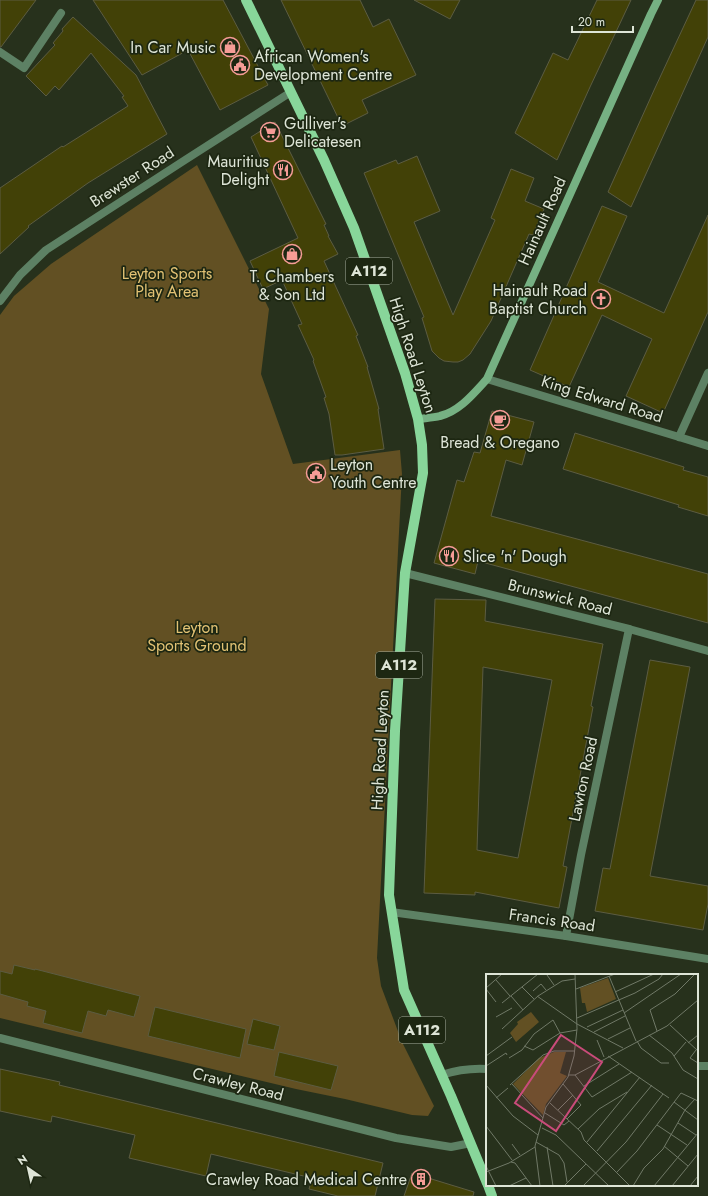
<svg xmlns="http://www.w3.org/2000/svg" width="708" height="1196" font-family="Jost,sans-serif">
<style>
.green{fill:#625023}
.building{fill:#424107;stroke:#5c5c42;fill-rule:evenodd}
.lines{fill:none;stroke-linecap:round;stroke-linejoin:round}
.street{stroke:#5d8164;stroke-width:8}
.secondary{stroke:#76b183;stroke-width:8}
.primary{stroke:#88d69a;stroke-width:10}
.labels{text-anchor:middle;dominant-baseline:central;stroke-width:3.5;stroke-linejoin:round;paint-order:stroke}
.shield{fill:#1d2712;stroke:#a4ac9c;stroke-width:1}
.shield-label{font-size:15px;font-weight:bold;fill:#dee5d7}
.poi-label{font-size:16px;fill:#dee5d7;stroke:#1d2712;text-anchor:end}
.street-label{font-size:16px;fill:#dee5d7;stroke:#1d2712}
.park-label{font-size:16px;fill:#e2c274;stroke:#1d2712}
.inset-road{fill:none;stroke:#707967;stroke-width:1}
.view{fill:#c94b7a;fill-opacity:0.15;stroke:#c94b7a;stroke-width:2}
.inset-edge{fill:none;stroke:#dee5d7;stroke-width:2}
</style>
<rect width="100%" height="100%" fill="#27311c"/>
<path class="green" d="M197,165L269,309L261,374L293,464L400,450L402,474L377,958L381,986L402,1042L434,1106L428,1116L412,1115L345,1099L296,1089L0,1018V315L14,296L51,264Z"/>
<g class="building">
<path d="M0,0H36L1,47H0Z"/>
<path d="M93,0H223L268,85L220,110L188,50L142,75Z"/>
<path d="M281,0H360L373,27L389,19L416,75L362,100L368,113L342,126Z"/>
<path d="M414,0H460L450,19Z"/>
<path d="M597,0H631L590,87L557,160L515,133L553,53L568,60Z"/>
<path d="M696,0H708V37L631,207L608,192L655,88Z"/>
<path d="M73,17L136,75L167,134L88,183L28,226L29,227L0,254V188L62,146L63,147L128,106L122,97L124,96L91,53L59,90L55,86L46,96L26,76L55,45L53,43L63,31L62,29Z"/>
<path d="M275,122L326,224L324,225L329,236H328L338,254L324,261L358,335L356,336L368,367H367L379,409H378L384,449L342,455H335L329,414L324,398L326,397L313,361L314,360L298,325L302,324L282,280L263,289L250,261L298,238L251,137Z"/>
<path d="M417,156L440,211L414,222L453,315L495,220L491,218L511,169L534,178L525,201L544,209L533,235L529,234L491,321L470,354L463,360L458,362H453L444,361L439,358L432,351L422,318L424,317L364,173L396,160L398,164Z"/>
<path d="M602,206L627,216L598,282L664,313L708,215V312L663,413L626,396L652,339L602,315L569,387L530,370Z"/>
<path d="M492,411L534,422L522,465L506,460L491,516L708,574V623L478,561L475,574L434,563L457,480L464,482L474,452L480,453Z"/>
<path d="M575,433L684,467L683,470L708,477V516L678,507L679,505L563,469Z"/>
<path d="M435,599L486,600L485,621L603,644L591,706L593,707L563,866L567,867L559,908L475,892V895L424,893ZM483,667L552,680L518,858L477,850Z"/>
<path d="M650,660L690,667L650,876L708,886V904L703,930L595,911L603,868L610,869Z"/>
<path d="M14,965L35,970V969L140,996L134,1017L108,1010L106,1016L88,1011L82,1033L43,1023L46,1011L27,1006L28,1002L0,994V971L12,974Z"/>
<path d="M155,1007L246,1029L240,1058L148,1036Z"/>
<path d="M253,1019L280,1026L274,1050L247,1044Z"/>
<path d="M279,1052L338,1066L331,1090L274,1076Z"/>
<path d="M0,1069L60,1082L59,1085L383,1163L375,1196H338L309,1189L312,1178L211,1154L206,1176L129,1158L135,1135L52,1116L51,1122L0,1111Z"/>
<path d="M412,1173L474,1192L473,1196H404Z"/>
</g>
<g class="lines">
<g class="street">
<path d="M0,52L24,68L61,13"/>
<path d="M0,301L20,275L46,250L185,160L291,92"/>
<path d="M487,379L679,437L708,446"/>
<path d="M679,437L708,373"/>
<path d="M405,573L629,629L708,651"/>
<path d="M391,912L566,936L708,959"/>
<path d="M566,936L581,855L629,629"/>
<path d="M0,1038L396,1138L451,1147L471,1143"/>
<path d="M697,1066H708"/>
<path d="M441,1075C457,1070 471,1068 487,1069"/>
</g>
<path class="secondary" d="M418,419C425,418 433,418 440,416C460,411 474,393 487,379L651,14L658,0"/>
<g class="primary">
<path d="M246,0L324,160L354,228L405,373L418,419L422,445L423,473L405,573L395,731L389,895L404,990L451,1096L487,1183"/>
<path d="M488,1185L492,1196"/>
</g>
</g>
<defs>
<symbol id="shop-ring" viewBox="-11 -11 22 22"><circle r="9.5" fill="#1d2712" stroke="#f59c96" stroke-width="1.5"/><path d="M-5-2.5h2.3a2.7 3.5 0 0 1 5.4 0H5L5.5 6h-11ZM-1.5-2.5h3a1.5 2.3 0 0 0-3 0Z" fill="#f59c96"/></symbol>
<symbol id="civic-ring" viewBox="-11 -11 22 22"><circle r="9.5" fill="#1d2712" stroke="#f59c96" stroke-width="1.5"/><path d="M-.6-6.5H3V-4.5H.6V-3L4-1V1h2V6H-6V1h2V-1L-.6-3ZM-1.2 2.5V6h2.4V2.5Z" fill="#f59c96"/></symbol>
<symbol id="supermarket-ring" viewBox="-11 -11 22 22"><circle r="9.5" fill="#1d2712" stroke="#f59c96" stroke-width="1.5"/><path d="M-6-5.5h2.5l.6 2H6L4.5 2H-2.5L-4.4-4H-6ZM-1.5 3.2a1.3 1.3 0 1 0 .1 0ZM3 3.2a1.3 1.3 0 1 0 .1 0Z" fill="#f59c96"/></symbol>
<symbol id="restaurant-ring" viewBox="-11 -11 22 22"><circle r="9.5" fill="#1d2712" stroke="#f59c96" stroke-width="1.5"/><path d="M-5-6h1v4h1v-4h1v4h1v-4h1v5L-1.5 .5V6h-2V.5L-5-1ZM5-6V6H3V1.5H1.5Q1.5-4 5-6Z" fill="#f59c96"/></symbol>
<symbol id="church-ring" viewBox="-11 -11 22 22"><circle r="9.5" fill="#1d2712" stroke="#f59c96" stroke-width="1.5"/><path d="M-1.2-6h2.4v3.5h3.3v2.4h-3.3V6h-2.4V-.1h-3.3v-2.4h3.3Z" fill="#f59c96"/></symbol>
<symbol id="cafe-ring" viewBox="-11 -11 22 22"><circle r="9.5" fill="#1d2712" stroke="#f59c96" stroke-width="1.5"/><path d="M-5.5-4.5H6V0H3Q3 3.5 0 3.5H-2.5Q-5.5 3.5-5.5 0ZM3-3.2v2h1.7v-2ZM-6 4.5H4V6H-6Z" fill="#f59c96"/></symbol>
<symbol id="building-ring" viewBox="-11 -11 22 22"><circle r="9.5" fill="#1d2712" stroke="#f59c96" stroke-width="1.5"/><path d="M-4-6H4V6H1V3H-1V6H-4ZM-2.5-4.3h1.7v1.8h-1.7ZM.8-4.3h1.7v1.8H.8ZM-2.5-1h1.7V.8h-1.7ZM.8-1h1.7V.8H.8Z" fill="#f59c96"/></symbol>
</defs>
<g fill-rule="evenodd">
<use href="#shop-ring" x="219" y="36" width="22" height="22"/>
<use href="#civic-ring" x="229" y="54" width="22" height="22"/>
<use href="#supermarket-ring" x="259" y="121" width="22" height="22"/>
<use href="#restaurant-ring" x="272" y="159" width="22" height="22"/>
<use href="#shop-ring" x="281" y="243" width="22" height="22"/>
<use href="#church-ring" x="590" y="288" width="22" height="22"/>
<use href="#cafe-ring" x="489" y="409" width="22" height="22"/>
<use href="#civic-ring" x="305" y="462" width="22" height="22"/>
<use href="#restaurant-ring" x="438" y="545" width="22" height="22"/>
<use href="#building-ring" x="410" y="1168" width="22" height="22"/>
</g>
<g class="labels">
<g class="shield">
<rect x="346" y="258" width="46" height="26" rx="3"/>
<rect x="376" y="652" width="46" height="26" rx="3"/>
<rect x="399" y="1017" width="46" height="26" rx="3"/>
</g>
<g class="shield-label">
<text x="369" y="271">A112</text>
<text x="399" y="665">A112</text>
<text x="422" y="1030">A112</text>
</g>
<g class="poi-label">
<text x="216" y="47">In Car Music</text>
<text x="254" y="56" text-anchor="start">African Women's<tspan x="254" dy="18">Development Centre</tspan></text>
<text x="284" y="123" text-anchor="start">Gulliver's<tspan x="284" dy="18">Delicatesen</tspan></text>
<text x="269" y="161">Mauritius<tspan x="269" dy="18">Delight</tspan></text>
<text x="292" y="276" text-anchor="middle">T. Chambers<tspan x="292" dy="18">&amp; Son Ltd</tspan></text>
<text x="587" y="290">Hainault Road<tspan x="587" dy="18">Baptist Church</tspan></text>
<text x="500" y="442" text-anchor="middle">Bread &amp; Oregano</text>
<text x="330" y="464" text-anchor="start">Leyton<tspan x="330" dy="18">Youth Centre</tspan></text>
<text x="463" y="556" text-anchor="start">Slice 'n' Dough</text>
<text x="407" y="1179">Crawley Road Medical Centre</text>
</g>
<g class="street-label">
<text transform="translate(132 177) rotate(-33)">Brewster Road</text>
<text transform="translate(542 221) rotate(-66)">Hainault Road</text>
<text transform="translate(413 355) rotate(72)">High Road Leyton</text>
<text transform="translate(602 399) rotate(17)">King Edward Road</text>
<text transform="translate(560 597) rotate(14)">Brunswick Road</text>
<text transform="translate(380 750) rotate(-87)">High Road Leyton</text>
<text transform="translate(583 779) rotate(-78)">Lawton Road</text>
<text transform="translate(552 920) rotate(8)">Francis Road</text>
<text transform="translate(238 1084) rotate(14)">Crawley Road</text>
</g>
<g class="park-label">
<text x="167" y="273">Leyton Sports<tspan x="167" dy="18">Play Area</tspan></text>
<text x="197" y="627">Leyton<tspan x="197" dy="18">Sports Ground</tspan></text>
</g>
</g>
<g transform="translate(486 974)">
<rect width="212" height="212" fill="#27311c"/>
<path d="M122,4L130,25L101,38L99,29H96L94,14ZM45,38L53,48L30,68L24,59L32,50L31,48ZM68,78H80L74,99L81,102L60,130L57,141L27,110L53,84Z" fill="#625023"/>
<path class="inset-road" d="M61,1L68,11M123,2L150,67M10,6L24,22M36,13L48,25M0,14L16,0M0,15L10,28M90,15L129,0M47,17L55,10L60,16M129,18L168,0M25,22L37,36M51,22L91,50M16,29L52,0M138,39L195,0M10,43L26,34M91,44L149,19L173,5L177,0M91,50L137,74M184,51L212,77M101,53L137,36M16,55L52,22L76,7L89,5M171,57L164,36L189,20L209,0M108,58L139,42M163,61L186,79L197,96L212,105M122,65L144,54M111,66L118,83M151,67L155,74L175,89H183M202,69L212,61M38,72L47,76L74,59L91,56M210,76L204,84L212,89M0,82L26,63M122,82L183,124M188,82L200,68M23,84L36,76L48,60L67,46L74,59M0,92L20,79L21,81M83,101H89L181,52L212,26M89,101L106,123L146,98M26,110L57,144M77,110L95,131L81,145M0,111L27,142L52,161M24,111L57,81L68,77H89M98,112L133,90M10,124L22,114M188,128L212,146M64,129L95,158L98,166L144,212M72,136L87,121M59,139L78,151L83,147M192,149L210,161M171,151L201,171M0,152L26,186M56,154L70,161L123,212M92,155L113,135L141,118M50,168L73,181L78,189L81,208M101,168L154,103M26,170L34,181M178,172L202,192M61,173L67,212M111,177L166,111M25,188L29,189L46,212M0,192L10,212M0,198L23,189L49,173M131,198L151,177L195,119L212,127M23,212L40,204M54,212L49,172L60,133L82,103L88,82L91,55L89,0M78,212L100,190M97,212L140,168L177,120M147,212L158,194L177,175L199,136L209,125M168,212L212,159M186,212L212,180M204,212L212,202"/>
<path class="view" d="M75,61L116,88L70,157L29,129Z"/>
<rect width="212" height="212" class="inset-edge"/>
</g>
<g transform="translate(28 1168) rotate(326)" stroke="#1d2712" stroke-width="3" paint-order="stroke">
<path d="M0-3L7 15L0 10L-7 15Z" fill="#dee5d7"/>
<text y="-6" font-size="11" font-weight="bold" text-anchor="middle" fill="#dee5d7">N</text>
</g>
<path d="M572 26v6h61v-6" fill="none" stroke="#dee5d7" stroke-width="2"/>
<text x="578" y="26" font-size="12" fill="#dee5d7" stroke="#1d2712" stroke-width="3" paint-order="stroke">20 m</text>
</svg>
